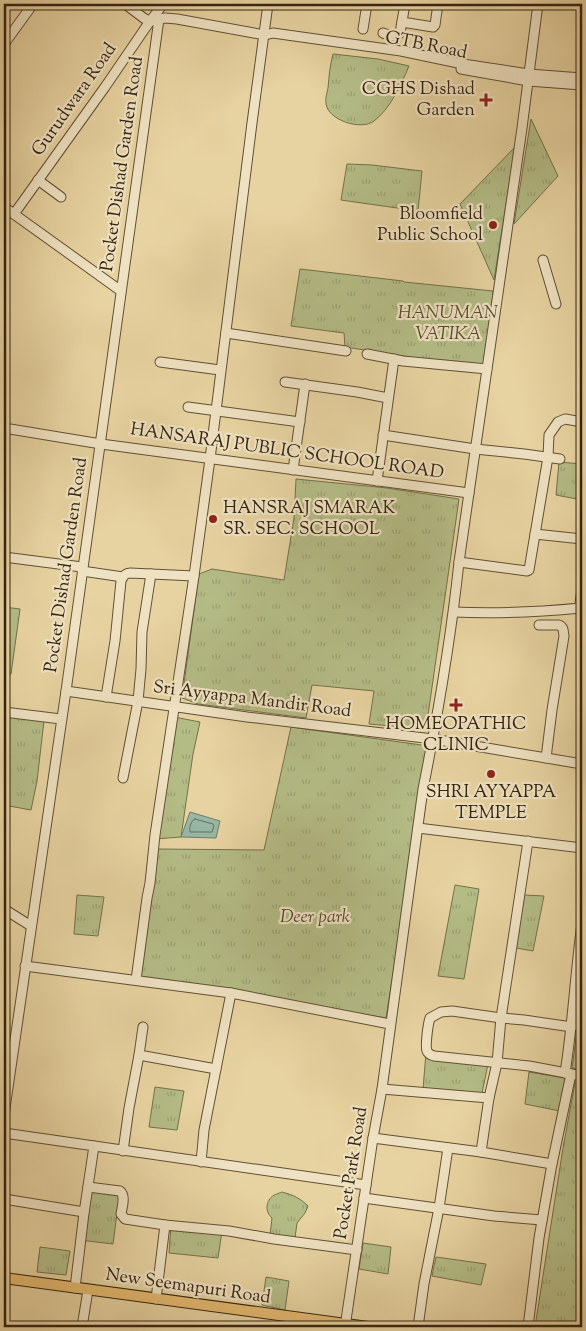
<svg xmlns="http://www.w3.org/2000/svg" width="586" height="1331" font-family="'Sorts Mill Goudy',serif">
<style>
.grass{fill:url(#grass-tufts);stroke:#74704b}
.water{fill:#97b8a5;stroke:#6f7d69}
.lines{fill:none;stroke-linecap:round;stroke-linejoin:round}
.shore{stroke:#666e5a;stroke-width:1}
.minor-casing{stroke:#615034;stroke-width:11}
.major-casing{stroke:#342410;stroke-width:12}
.minor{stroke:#efe2c2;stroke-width:9}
.major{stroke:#e4ba70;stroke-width:10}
.poi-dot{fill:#8f2418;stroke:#efe2c2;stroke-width:2}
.labels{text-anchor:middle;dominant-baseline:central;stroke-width:4.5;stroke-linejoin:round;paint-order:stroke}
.street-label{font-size:18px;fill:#342410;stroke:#efe2c2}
.poi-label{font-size:18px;fill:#342410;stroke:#efe2c2;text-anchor:end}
.park-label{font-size:18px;font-style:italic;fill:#544a2e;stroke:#efe2c2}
</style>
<defs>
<pattern id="grass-tufts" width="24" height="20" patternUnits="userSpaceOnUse" patternTransform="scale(1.25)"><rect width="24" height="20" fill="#b4bc86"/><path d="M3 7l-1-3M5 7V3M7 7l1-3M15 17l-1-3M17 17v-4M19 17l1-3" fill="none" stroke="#9ba173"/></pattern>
</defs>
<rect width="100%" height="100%" fill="#e7d3a1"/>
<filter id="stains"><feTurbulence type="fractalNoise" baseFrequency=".004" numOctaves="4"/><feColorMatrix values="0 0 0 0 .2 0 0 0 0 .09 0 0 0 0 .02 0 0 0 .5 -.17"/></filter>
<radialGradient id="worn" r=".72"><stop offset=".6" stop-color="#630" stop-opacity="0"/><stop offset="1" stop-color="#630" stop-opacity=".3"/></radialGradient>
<g class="grass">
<path d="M333,54L378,59L409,66C401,85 390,109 374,121C361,131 327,120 326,103C325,99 327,93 328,88C329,76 330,65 333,54Z"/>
<path d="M531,119L558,176L514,224Z"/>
<path d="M515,147L494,280L460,204Z"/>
<path d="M347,164L372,165L422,171L418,211L341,200Z"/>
<path d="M300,269L403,281L404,282L493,291L487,369L345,347L344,333L291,326Z"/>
<path d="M559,462L582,464V500L556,495Z"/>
<path d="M296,479L387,488L459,499L426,729L369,724L374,691L312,685L306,718L198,704L182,698L199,574L212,569L284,580L294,518Z"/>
<path d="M4,607L20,609L11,674L4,673Z"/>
<path d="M4,715L44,721L37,781L31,810L4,805Z"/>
<path d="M169,716L200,722L193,754L181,837L155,839Z"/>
<path d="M291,727L429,746L386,1018L133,975L158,849L264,850Z"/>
<path d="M455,885L479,889L464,979L438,976Z"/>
<path d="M77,895L104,897L98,936L74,934Z"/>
<path d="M524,895L544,896L533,951L516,948Z"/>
<path d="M582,994V1070L572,1068Z"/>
<path d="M426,1053L488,1064L481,1098L423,1089Z"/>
<path d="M529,1072L565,1078L560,1111L525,1104Z"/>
<path d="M575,1083L582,1085V1327H535L563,1148Z"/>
<path d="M155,1087L184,1091L177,1130L149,1127Z"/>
<path d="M86,1190H120L113,1244L80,1240Z"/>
<path d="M282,1192C293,1195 300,1198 308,1206L305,1213L297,1223L295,1238L270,1235L272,1218C265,1212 265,1201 274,1195C274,1195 282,1192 282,1192Z"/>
<path d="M171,1225L222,1231L218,1258L169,1253Z"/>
<path d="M363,1243L391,1247L388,1274L359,1269Z"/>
<path d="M40,1247L70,1251L66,1275L37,1272Z"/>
<path d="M436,1257L486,1264L481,1285L432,1276Z"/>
<path d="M266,1277L289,1281L285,1310L262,1305Z"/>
</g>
<path class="water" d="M190,812L220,821L216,838L181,837Z"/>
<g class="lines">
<path class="shore" d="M195,819L213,824L214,826L212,832H190C189,828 191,820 195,819Z"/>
<defs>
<g id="minor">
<path d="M125,4L145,19L150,21L165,18L177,19L265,35L273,33L401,51L463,64L529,74L582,78"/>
<path d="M402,22L433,27L435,25L438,4"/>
<path d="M363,29L367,4"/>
<path d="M383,33C389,35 396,39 400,33L405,4"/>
<path d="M4,44L33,4"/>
<path d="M461,69L528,81L582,85"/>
<path d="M38,180L61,197"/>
<path d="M4,207L121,291"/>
<path d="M14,214L105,87L146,27L163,4"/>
<path d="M543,260L556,304"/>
<path d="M226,333L346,351"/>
<path d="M367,354L403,361L487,369"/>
<path d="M160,362L220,370"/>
<path d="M285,382L357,392L388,398"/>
<path d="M188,407L300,422"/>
<path d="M4,428L101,444L469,493"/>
<path d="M383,435L475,449L524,454L560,459"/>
<path d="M293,470L305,384"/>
<path d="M377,481L394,359"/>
<path d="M535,534L582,539"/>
<path d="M4,557L82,567"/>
<path d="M459,562L527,571L529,570L548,457L549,435L558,422L565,419L582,422"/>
<path d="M82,571L123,577"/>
<path d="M582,588L580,604L582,615"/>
<path d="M454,612C496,614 538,612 581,608"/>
<path d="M539,625H559C564,627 563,631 564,636L552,710L546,758"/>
<path d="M66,691L247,717L433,739L582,764"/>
<path d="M106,697L115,641L121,581C123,576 125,573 130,573L194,576"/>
<path d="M4,712L61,719"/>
<path d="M123,778L138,701L141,669L142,632L151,574"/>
<path d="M418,828L582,848"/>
<path d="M4,909L31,926"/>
<path d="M25,966L231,993L390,1024"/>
<path d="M136,980L147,898L150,883L155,835L194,576L210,459L252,123L268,4"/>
<path d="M143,1027L139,1055L216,1069"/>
<path d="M572,1027L524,1020L501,1018L452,1011L441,1012L430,1018C428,1024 425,1046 427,1051C429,1055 431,1055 434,1056L529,1066L582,1076"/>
<path d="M565,1073C573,1023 575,973 582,924"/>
<path d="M382,1089L489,1098"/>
<path d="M4,1115L66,691L159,19"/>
<path d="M4,1133L366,1185"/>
<path d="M373,1138L481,1152L552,1164"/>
<path d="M123,1151L129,1108L139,1055"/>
<path d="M481,1152L489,1098L497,1063L501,1018L528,841"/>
<path d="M201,1162L204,1130L231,993"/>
<path d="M88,1187L120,1191C126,1196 122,1207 121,1214L125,1219L165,1225L156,1299"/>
<path d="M364,1198L494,1216L542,1220"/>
<path d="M4,1199L84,1212"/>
<path d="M165,1225L229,1231L274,1239L357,1250"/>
<path d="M75,1288L84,1213L94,1146"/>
<path d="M82,1327L88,1290"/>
<path d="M317,1327V1325"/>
<path d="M345,1327L373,1138L382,1089L423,789C438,714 451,638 459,562L522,128L538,4"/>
<path d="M418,1327L424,1284L439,1208L448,1148"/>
<path d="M528,1327L539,1238L552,1164L571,1074"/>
</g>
<path id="major" d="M4,1278L368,1327"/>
</defs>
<use href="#minor" class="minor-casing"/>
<use href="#major" class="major-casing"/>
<use href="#minor" class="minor"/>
<use href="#major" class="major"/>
</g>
<g class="poi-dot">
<path d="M483.5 92.5h5v5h5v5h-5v5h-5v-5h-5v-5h5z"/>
<circle cx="493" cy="225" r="5"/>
<circle cx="213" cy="519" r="5"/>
<path d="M453.5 697.5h5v5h5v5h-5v5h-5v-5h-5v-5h5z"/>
<circle cx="491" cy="774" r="5"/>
</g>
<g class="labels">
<g class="street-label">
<text transform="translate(426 46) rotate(11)">GTB Road</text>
<text transform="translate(75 100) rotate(-55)">Gurudwara Road</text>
<text transform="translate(123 164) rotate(-82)">Pocket Dishad Garden Road</text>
<text transform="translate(287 452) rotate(8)">HANSARAJ PUBLIC SCHOOL ROAD</text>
<text transform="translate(67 565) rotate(-82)">Pocket Dishad Garden Road</text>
<text transform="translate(252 700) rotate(7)">Sri Ayyappa Mandir Road</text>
<text transform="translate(352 1173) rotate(-81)">Pocket Park Road</text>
<text transform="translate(188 1287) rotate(8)">New Seemapuri Road</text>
</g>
<g class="poi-label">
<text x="475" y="90">CGHS Dishad<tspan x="475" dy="21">Garden</tspan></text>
<text x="483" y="215">Bloomfield<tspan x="483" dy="21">Public School</tspan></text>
<text x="223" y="509" text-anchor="start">HANSRAJ SMARAK<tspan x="223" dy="21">SR. SEC. SCHOOL</tspan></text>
<text x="456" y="725" text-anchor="middle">HOMEOPATHIC<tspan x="456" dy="21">CLINIC</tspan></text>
<text x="491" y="793" text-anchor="middle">SHRI AYYAPPA<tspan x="491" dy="21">TEMPLE</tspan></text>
</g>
<g class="park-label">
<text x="448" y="314">HANUMAN<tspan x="448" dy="21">VATIKA</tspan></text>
<text x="315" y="918">Deer park</text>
</g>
</g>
<rect width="586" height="1331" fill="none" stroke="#e7d3a1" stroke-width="20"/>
<rect x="5" y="5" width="576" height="1321" fill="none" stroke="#342410" stroke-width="2.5"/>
<rect x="10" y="10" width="566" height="1311" fill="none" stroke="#342410"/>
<rect width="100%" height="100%" filter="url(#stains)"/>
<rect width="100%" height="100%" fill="url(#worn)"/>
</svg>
